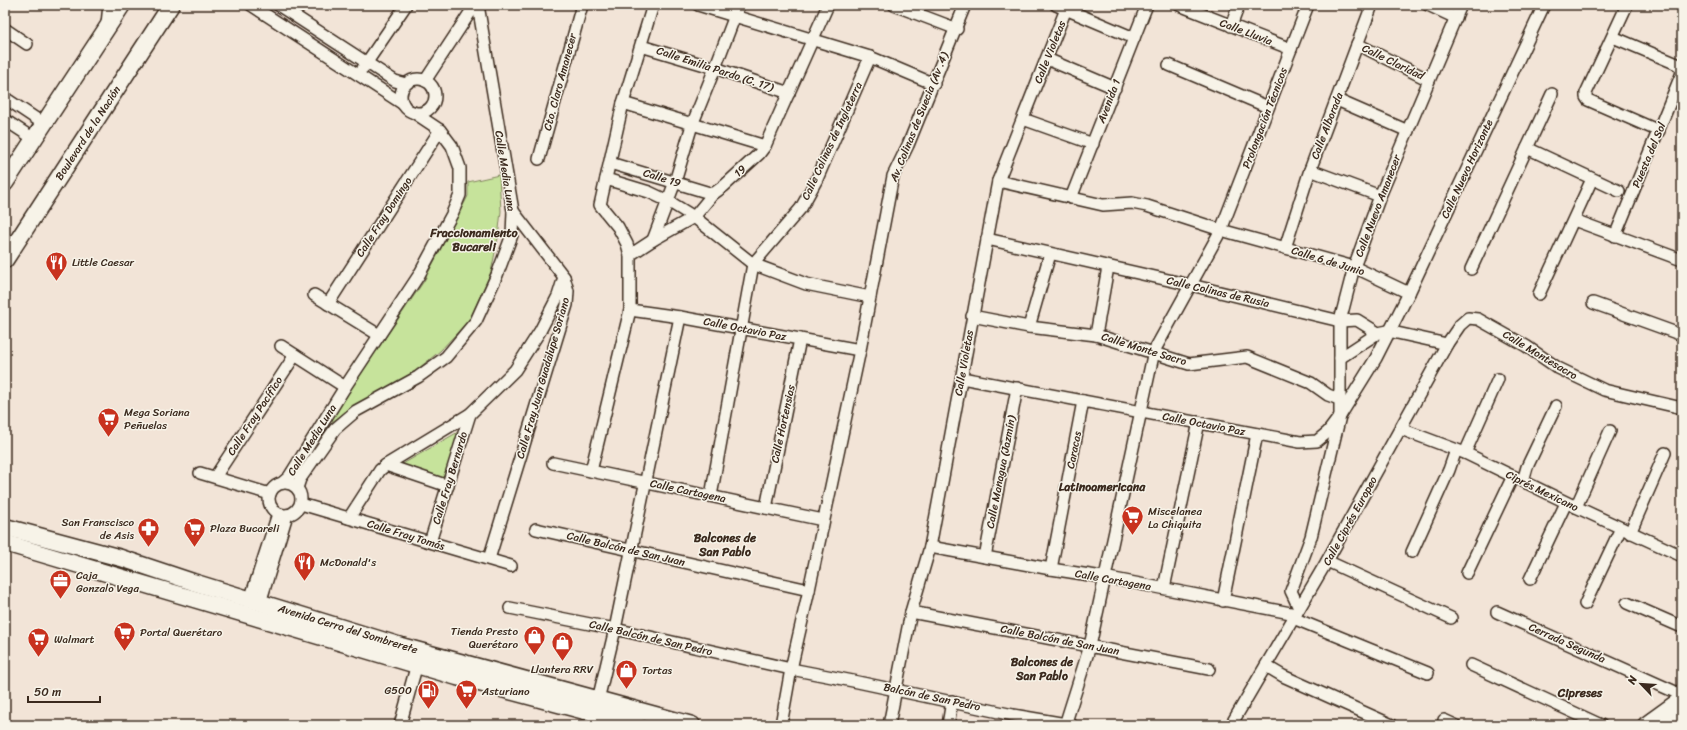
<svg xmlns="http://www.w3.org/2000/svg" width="1687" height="730" font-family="Sriracha,sans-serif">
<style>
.green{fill:#c6e39b;stroke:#80865c}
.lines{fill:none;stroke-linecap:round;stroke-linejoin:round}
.street-casing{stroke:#3b2a1e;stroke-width:14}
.secondary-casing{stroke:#3b2a1e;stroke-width:19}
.street{stroke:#f7f3e8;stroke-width:11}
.secondary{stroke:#f7f3e8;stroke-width:16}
.labels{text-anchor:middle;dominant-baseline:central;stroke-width:3;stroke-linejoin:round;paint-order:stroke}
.street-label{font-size:11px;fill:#3b2a1e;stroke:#f7f3e8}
.poi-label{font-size:11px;fill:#3b2a1e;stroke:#f7f3e8;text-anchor:start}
.neighbourhood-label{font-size:12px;font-weight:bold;fill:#3b2a1e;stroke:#f7f3e8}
</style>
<rect width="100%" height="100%" fill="#f2e4d7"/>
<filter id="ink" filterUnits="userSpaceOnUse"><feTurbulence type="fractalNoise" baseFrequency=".025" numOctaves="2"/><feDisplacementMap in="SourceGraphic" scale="8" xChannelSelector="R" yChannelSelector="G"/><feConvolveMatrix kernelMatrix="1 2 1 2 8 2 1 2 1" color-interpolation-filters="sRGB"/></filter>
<g filter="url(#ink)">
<g class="green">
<path d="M499,175L501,211L498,238L491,272L470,319L440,351L414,372L355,405L332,422L330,419L424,281L468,196V182Z"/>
<path d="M458,432L444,479L401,465Z"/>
</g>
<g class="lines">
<defs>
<g id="street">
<path d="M251,5L403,104"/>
<path d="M278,5L395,81L406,84"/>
<path d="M698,5L870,57L934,84"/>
<path d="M894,5L957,29"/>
<path d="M1056,5L1134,38"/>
<path d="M1179,5L1291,49"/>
<path d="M1428,5L1456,18"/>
<path d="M1627,5L1586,93V97L1588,100L1659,131"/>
<path d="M107,24L109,5"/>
<path d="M1231,26L1239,5"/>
<path d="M5,29L27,44"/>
<path d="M1613,37L1677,64L1681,67L1682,73"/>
<path d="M1357,44L1429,80"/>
<path d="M641,46L715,68L789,93"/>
<path d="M1047,59L1115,88"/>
<path d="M1169,65L1268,107"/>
<path d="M363,68L406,5"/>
<circle cx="418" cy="96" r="17"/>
<path d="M425,81L475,5"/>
<path d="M5,98L44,124"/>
<path d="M1337,100L1408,131"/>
<path d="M623,103L765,146"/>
<path d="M1023,119L1093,144"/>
<path d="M5,120L34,139"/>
<path d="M1527,148L1619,191"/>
<path d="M539,159L582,5"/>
<path d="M610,163L713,194"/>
<path d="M1310,170L1380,196"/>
<path d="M606,179L649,192L668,201L694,217L753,264L806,284L870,297"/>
<path d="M998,181L1103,205L1132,203L1147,206L1221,230L1354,267L1409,293"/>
<path d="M1071,198L1147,5"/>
<path d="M1574,220L1682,260"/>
<path d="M1615,236L1682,73"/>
<path d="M987,239L1195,286L1340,321L1357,320L1378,333L1388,331L1447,344"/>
<path d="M653,240L675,182L692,125L715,68L739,5"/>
<path d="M1285,248L1310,170L1372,5"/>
<path d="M630,255L653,240L694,217L713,194L724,186L759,154L765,146L828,5"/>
<path d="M1471,269L1552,94"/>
<path d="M1539,294L1592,179"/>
<path d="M314,295L379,335"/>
<path d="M1593,303L1682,335"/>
<path d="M328,304L440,130"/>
<path d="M630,310L680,317L860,350"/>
<path d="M972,316L1029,327L1096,335L1189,364L1247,357L1311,383L1328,395L1339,399"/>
<path d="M1029,327L1050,254"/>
<path d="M1096,335L1108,267"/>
<path d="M281,346L345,387"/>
<path d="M1340,358L1378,333"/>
<path d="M962,378L1300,442L1317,441L1328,432L1340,416L1376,358L1409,293L1544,5"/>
<path d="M1401,429L1465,453L1576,507L1682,556"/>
<path d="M1465,453L1498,379"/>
<path d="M553,463L823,520"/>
<path d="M386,465L448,486"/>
<path d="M591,471L630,310V255L627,244L618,227L600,205L623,103L653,5"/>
<path d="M200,473L270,494"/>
<path d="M215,477L295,355"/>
<path d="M1523,481L1527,467L1556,406"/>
<circle cx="285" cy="499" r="16"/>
<path d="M282,483L289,477L345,387L419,275L452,214L460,195V168L452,146L440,130L413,112"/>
<path d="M297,488L300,479L335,429L356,411L418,377L446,357L476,321L497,275L512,235L513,211L478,5"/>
<path d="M711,496L753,264L801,208L817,179L870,57"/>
<path d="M301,504L511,566"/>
<path d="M1576,507L1610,431"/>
<path d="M766,508L800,339"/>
<path d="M349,518L380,470L386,465L470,414L515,370L540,331L558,296L564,277"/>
<path d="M536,529L809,590"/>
<path d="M1630,533L1665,453"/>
<path d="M430,542L470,414"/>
<path d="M930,547L1051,569L1109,578L1296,614"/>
<path d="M1412,552L1449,470L1456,450"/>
<path d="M985,557L1017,388"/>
<path d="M489,559L567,305L568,291L564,277L513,211"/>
<path d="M1327,561L1451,618"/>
<path d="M1051,569L1083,401"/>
<path d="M1467,573L1513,476"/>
<path d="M1530,579L1566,503"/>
<path d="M1164,588L1199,422"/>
<path d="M250,600L278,514"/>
<path d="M1223,601L1257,434"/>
<path d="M260,603L287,515"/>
<path d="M1627,603L1682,627"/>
<path d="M1585,604L1621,528"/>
<path d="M510,608L615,629L791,669L853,681L1013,715L1072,725"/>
<path d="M1299,608L1291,591L1311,537L1340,416V321L1354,267L1380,196L1461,5"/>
<path d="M911,612L1209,669"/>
<path d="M1497,612L1682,695"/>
<path d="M1293,618L1428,673"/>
<path d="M1471,665L1601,725"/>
<path d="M1266,666L1283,676L1392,725"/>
<path d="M598,700L615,629L680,317"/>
<path d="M1444,720L1455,725"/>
<path d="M400,725L417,664"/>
<path d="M781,725L791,669L809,590L860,350L893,176L908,145L965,5"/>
<path d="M889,725L911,612L930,547L998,181L1066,9"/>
<path d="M948,725L952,701"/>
<path d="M1065,725L1090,646L1154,351L1221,230L1308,5"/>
<path d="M1231,725L1327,561L1447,344L1460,325L1468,318L1478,319L1526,346L1558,368L1604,390L1682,408"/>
</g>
<g id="secondary">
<path d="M5,183L122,5"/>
<path d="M5,260L171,5"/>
<path d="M5,527L121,558L193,582L401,646L692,725"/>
<path d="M5,543L457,677L637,725"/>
<path d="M1652,721L1674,720L1682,721"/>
<path d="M1646,725L1682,699"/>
</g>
</defs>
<use href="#street" class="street-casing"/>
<use href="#secondary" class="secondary-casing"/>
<use href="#street" class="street"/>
<use href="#secondary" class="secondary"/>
</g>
</g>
<defs>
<symbol id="restaurant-pin" viewBox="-11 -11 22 30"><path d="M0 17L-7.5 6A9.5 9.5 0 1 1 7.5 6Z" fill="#c8321e" stroke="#f7f3e8"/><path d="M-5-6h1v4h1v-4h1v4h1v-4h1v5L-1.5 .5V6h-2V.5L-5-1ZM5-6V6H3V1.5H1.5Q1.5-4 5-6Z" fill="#fff"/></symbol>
<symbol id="supermarket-pin" viewBox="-11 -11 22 30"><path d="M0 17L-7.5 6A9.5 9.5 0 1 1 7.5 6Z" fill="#c8321e" stroke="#f7f3e8"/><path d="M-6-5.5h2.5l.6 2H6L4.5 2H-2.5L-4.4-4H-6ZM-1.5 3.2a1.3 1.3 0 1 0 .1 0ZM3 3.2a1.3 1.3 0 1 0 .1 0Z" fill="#fff"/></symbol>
<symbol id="pharmacy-pin" viewBox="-11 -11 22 30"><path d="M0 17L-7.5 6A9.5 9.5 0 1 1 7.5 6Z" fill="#c8321e" stroke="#f7f3e8"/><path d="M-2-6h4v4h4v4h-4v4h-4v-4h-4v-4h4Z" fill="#fff"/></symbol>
<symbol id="office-pin" viewBox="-11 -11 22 30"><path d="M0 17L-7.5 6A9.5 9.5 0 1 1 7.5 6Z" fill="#c8321e" stroke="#f7f3e8"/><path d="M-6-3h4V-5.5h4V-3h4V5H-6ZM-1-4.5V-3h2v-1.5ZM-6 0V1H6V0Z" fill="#fff"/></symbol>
<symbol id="shop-pin" viewBox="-11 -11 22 30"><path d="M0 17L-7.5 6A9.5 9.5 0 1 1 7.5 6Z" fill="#c8321e" stroke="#f7f3e8"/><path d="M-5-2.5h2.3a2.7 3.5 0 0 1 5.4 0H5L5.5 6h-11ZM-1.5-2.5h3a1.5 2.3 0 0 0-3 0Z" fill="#fff"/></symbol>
<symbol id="fuel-pin" viewBox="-11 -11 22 30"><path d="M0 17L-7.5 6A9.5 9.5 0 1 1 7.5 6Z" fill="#c8321e" stroke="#f7f3e8"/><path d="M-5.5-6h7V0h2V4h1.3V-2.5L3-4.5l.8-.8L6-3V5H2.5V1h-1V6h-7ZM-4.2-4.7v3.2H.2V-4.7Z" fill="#fff"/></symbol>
</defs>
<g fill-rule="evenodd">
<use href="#restaurant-pin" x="44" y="250" width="25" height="34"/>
<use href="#supermarket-pin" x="96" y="406" width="25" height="34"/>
<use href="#supermarket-pin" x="1120" y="504" width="25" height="34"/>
<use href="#pharmacy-pin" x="136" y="516" width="25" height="34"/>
<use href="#supermarket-pin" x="182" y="516" width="25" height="34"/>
<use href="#restaurant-pin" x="292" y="550" width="25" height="34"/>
<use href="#office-pin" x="48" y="568" width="25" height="34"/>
<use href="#supermarket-pin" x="112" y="620" width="25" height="34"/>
<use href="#shop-pin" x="522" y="624" width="25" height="34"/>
<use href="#supermarket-pin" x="26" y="626" width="25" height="34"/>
<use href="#shop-pin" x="550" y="630" width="25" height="34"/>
<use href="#shop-pin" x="614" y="658" width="25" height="34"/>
<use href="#fuel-pin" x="416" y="678" width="25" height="34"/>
<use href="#supermarket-pin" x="454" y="678" width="25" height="34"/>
</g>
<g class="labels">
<g class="street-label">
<text transform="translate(1246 32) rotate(21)">Calle Lluvia</text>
<text transform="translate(1050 52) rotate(-68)">Calle Violetas</text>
<text transform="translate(1393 62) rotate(26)">Calle Claridad</text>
<text transform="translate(715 69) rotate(18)">Calle Emilia Pardo (C. 17)</text>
<text transform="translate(560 82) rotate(-75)">Cto. Claro Amanecer</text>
<text transform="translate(1109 101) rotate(-69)">Avenida 1</text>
<text transform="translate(919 117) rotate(-68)">Av. Colinas de Suecia (Av .4)</text>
<text transform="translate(1265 118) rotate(-69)">Prolongación Técnicos</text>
<text transform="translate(1327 126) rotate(-69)">Calle Alborada</text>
<text transform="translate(88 133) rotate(-57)">Boulevard de la Nación</text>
<text transform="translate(832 141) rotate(-65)">Calle Colinas de Inglaterra</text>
<text transform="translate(1649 155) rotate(-67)">Puesta del Sol</text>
<text transform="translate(1467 169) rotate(-65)">Calle Nuevo Horizonte</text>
<text transform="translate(505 171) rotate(81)">Calle Media Luna</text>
<text transform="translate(740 171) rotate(-43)">19</text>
<text transform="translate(662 178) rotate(17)">Calle 19</text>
<text transform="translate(1378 206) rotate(-69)">Calle Nuevo Amanecer</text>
<text transform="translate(384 217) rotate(-57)">Calle Fray Domingo</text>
<text transform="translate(1328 261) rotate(17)">Calle 6 de Junio</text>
<text transform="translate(1218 292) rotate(13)">Calle Colinas de Rusia</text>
<text transform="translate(745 329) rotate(11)">Calle Octavio Paz</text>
<text transform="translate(1144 349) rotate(17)">Calle Monte Sacro</text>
<text transform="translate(1540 355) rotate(31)">Calle Montesacro</text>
<text transform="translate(964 363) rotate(-80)">Calle Violetas</text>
<text transform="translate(543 378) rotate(-74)">Calle Fray Juan Guadalupe Soriano</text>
<text transform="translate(255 416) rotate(-57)">Calle Fray Pacífico</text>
<text transform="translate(783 424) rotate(-78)">Calle Hortensias</text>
<text transform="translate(1204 424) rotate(11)">Calle Octavio Paz</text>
<text transform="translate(312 440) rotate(-58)">Calle Media Luna</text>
<text transform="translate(1074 450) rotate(-79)">Caracas</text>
<text transform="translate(1001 472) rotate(-79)">Calle Managua (Jazmín)</text>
<text transform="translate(450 478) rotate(-73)">Calle Fray Bernardo</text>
<text transform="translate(688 491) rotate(12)">Calle Cartagena</text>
<text transform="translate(1542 491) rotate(26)">Ciprés Mexicano</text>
<text transform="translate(1350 521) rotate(-61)">Calle Ciprés Europeo</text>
<text transform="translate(406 535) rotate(17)">Calle Fray Tomás</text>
<text transform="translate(626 549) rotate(13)">Calle Balcón de San Juan</text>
<text transform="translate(1113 580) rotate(10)">Calle Cartagena</text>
<text transform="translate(348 629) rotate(17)">Avenida Cerro del Sombrerete</text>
<text transform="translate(651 638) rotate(13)">Calle Balcón de San Pedro</text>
<text transform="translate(1060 640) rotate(11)">Calle Balcón de San Juan</text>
<text transform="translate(1567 643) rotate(24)">Cerrada Segunda</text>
<text transform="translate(932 697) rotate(12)">Balcón de San Pedro</text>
</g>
<g class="poi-label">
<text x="72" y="262">Little Caesar</text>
<text x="124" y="412">Mega Soriana<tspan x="124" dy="13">Peñuelas</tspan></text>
<text x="1148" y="511">Miscelanea<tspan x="1148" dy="13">La Chiquita</tspan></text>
<text x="134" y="522" text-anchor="end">San Franscisco<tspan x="134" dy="13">de Asis</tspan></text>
<text x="210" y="528">Plaza Bucareli</text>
<text x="320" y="562">McDonald's</text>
<text x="76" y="575">Caja<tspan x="76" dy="13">Gonzalo Vega</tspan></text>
<text x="518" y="631" text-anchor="end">Tienda Presto<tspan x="518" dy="13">Querétaro</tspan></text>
<text x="140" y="632">Portal Querétaro</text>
<text x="54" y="639">Walmart</text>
<text x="562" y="669" text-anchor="middle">Llantera RRV</text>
<text x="642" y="670">Tortas</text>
<text x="412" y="690" text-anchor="end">G500</text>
<text x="482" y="691">Asturiano</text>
</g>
<g class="neighbourhood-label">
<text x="474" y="233">Fraccionamiento<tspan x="474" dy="14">Bucareli</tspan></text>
<text x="1102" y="487">Latinoamericana</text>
<text x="725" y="538">Balcones de<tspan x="725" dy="14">San Pablo</tspan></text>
<text x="1042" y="662">Balcones de<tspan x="1042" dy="14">San Pablo</tspan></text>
<text x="1580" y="693">Cipreses</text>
</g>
</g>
<rect width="1687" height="730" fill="none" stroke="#f7f3e8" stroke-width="20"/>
<rect x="10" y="10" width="1667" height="710" fill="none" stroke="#3b2a1e" stroke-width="1.5" filter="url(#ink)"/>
<g transform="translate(1641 684) rotate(295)" stroke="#f7f3e8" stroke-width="3" paint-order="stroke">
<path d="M0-3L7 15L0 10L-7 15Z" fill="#3b2a1e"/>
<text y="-6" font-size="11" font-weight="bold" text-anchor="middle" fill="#3b2a1e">N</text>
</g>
<path d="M28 696v6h72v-6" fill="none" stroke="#3b2a1e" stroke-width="2"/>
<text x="34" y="696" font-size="12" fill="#3b2a1e" stroke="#f7f3e8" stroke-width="3" paint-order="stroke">50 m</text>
</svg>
